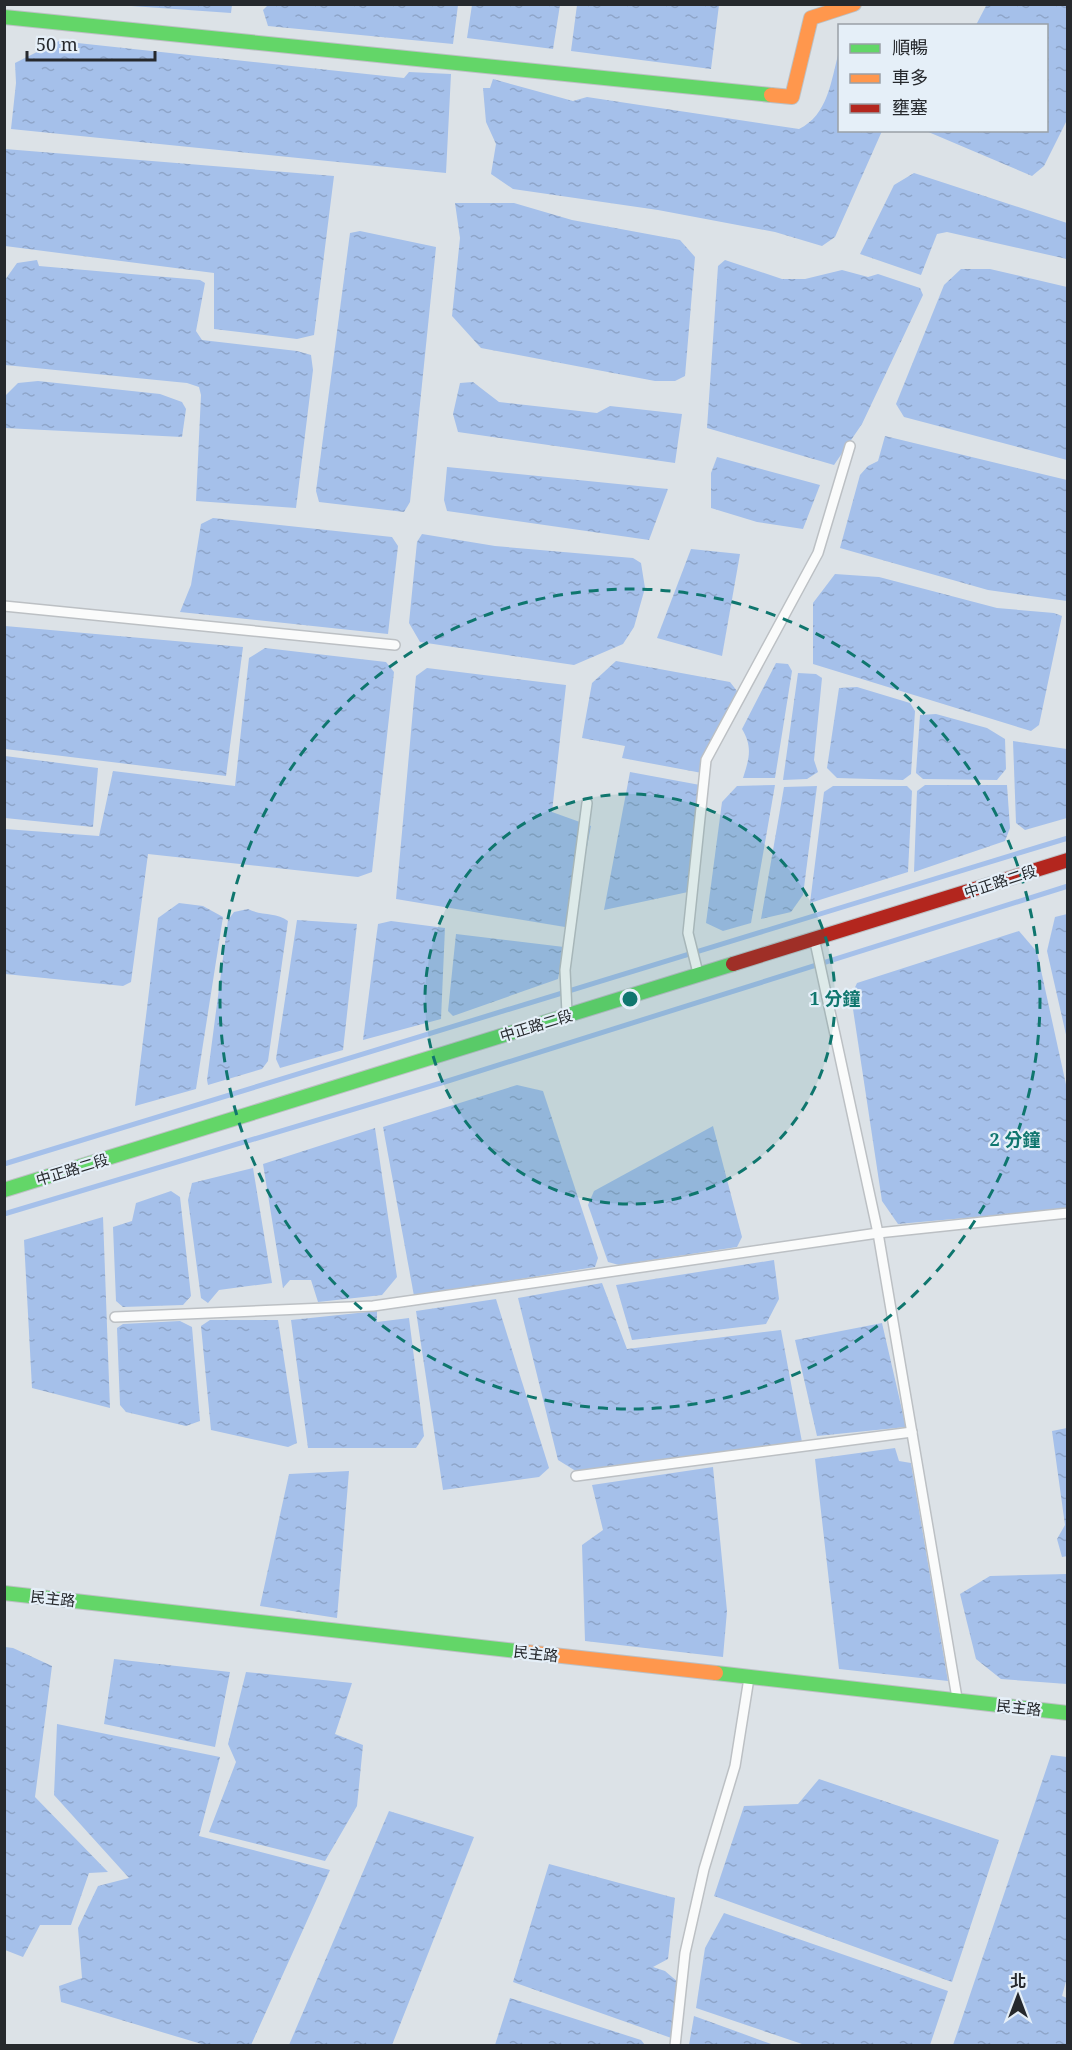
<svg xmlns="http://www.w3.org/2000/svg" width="1072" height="2050" font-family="'Noto Serif','Noto Sans TC',serif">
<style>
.water{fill:url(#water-ripples)}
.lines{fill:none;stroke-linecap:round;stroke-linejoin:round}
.stream{stroke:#a5c0ea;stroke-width:5}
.lane-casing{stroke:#bcc0c4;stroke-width:12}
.fast-casing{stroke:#bcc0c4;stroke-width:16}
.slow-casing{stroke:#bcc0c4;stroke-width:16}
.jam-casing{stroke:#bcc0c4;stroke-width:16}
.lane{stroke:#fafbfb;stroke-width:9}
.fast{stroke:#63d668;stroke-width:14}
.slow{stroke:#ff974d;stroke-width:14}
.jam{stroke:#b3261e;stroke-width:14}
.ring{fill:none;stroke:#0f766e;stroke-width:3;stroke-dasharray:10 8}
.labels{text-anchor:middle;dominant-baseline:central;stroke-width:4.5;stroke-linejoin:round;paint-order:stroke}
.street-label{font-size:15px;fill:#26292d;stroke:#e5eff8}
.centre{fill:#0f766e;stroke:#e5eff8;stroke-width:3}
.ring-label{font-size:18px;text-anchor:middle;font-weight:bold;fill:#0f766e;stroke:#e5eff8;stroke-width:4.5;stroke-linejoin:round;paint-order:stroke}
</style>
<defs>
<pattern id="water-ripples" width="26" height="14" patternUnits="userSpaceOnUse" patternTransform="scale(1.5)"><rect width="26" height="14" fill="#a5c0ea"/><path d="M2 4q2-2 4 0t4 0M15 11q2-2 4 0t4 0" fill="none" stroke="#8ea5c9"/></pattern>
</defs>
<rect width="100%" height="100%" fill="#dce2e7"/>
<g class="water">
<path d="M269,4H458V5L453,44L268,26L263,10Z"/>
<path d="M987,4L1067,5V120L1044,166L1032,176L926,131L1046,130V26L976,25Z"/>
<path d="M117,5H232L231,13Z"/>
<path d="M472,5H560L553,49L467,38Z"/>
<path d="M577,5H719L711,69L571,51Z"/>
<path d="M59,41L404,78L409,72L451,74L446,173L11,129L16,83L15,63Z"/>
<path d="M839,51L840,130L882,131L835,237L822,246L775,232L658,210L513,189L491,174L496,144L486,122L483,88H490L493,79L573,101L587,97L799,129C828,115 831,81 839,51Z"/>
<path d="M5,149L334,176L314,335L297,339L214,329V273L5,246Z"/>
<path d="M914,173L1067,223V259L947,232L937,234L921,275L860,254L894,185Z"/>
<path d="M455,203H514L572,220L680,240L695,257L685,376L675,381H655L481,348L452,316L460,238Z"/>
<path d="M360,231L436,247L410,502L404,512L319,502L316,491L350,233Z"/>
<path d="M37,260L39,266L200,280L205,283L196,331L202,340L297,351L311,355L313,370L296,508L196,501L201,395L199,387L187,383L5,365V280L17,263Z"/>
<path d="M725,260L782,279H805L842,270L868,277L878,274L920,288L923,295L862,424L834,465L707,428L718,266Z"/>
<path d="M961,269H990L1067,287V460L904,417L896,404L944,285Z"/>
<path d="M38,381L160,394L182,402L186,409L182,437L5,428V396L18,383Z"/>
<path d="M473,382L499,402L597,413L610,406L682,414L675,463L458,432L453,414L460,383Z"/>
<path d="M885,436L1067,480V601L988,590L840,548L860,475L868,466L878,461Z"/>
<path d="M717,457L820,485L803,529L757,522L711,508V473Z"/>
<path d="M447,467L668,489L649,540L447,511L444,500Z"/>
<path d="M213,518L392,537L398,546L388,634L180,612L191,585L201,524Z"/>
<path d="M422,534L495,546L633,558L641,563L645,588L634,627L623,644L574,665L420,642L409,623L417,542Z"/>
<path d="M691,549L740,554L722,656L657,638Z"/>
<path d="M835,574L879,577L997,608L1054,613L1062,616L1039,725L1031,731L813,664V603Z"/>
<path d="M5,626L243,647L226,776L5,749Z"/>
<path d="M265,648L386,662L394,672L372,872L358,877L148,854L131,982L123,986L5,974V829L99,836L113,771L235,786L249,658Z"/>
<path d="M616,661L730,682L737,691V703L702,773L622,758L625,746L582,738L592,683Z"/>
<path d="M776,663L788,664L792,671L775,778H743C749,759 753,747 742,729Z"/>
<path d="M427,668L566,685L552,812L591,826L571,928L396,899L416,676Z"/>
<path d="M798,673L816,674L822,678L814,760L818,772L807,779L783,780Z"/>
<path d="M857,687L910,703L915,711L911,774L903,780L837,778L827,768L839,688Z"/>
<path d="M936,714L987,728L1005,739L1006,769L997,780L923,779L916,773L920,715Z"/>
<path d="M1013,741L1067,749V818L1025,830L1016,823Z"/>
<path d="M5,756L98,768L93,827L5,818Z"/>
<path d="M630,772L700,785L688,892L604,910Z"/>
<path d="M775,785L751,923L723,931L706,923L722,802L737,786Z"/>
<path d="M925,785H1007L1010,828L1005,841L914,872L917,791Z"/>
<path d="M817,786L803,895L791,912L761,919L784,787Z"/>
<path d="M833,786H907L912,791L908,872L810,903L824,792Z"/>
<path d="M179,903L203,906L223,917L196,1089L135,1106L158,918Z"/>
<path d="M248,909C261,916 276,912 288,921L268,1061L262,1069L208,1085L207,1080L228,920L234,912Z"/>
<path d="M1067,914H1068L1067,1039L1047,951L1055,917Z"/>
<path d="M297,920L357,924L343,1050L280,1068L276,1059Z"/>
<path d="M391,921L445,928L441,1019L363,1040L378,924Z"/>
<path d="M1019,931L1037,952L1067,1089V1209L898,1224L882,1201L851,996L857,983Z"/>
<path d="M456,934L564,947L558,979L453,1016L448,1011Z"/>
<path d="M517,1085L543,1091L598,1258L595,1267L414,1296L383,1127Z"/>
<path d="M713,1126L742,1237L737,1247L619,1265L608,1262L588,1205L594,1191Z"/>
<path d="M375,1128L397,1277L382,1295L318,1302L311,1280H290L283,1288L263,1164Z"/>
<path d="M253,1168L272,1283L219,1290L208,1303L201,1298L188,1200L192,1183Z"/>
<path d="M171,1191L180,1197L191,1296L183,1305L123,1307L116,1301L113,1227L132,1221L136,1203Z"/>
<path d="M103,1217L110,1408L32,1388L24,1240Z"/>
<path d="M774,1260L779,1299L766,1324L632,1340L616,1285Z"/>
<path d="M602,1283L627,1349L781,1330L802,1442L579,1473L558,1460L518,1298Z"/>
<path d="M496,1299L549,1468L539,1477L443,1490L416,1311Z"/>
<path d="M377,1311V1322L409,1318L424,1436L416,1448H308L291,1320Z"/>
<path d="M210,1320H278L297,1443L288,1447L211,1430L201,1326Z"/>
<path d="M180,1321L192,1327L200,1421L186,1426L126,1412L120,1405L117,1328L123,1324Z"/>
<path d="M882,1323L906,1427L817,1436L795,1340Z"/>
<path d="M1067,1428L1068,1556L1062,1557L1057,1539L1065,1525L1052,1431Z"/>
<path d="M895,1448L899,1461L911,1463L948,1681L839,1669L815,1459Z"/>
<path d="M713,1467L727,1611L723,1657L585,1641L582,1545L603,1530L592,1485Z"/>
<path d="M349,1471L337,1618L260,1606L289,1474Z"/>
<path d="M1067,1574V1684L1001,1679L976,1659L960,1594L990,1576Z"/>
<path d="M5,1647L13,1648L52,1666L35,1797L108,1872L89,1873L71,1925H40L23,1957L5,1950Z"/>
<path d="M114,1659L230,1672L215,1747L104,1724Z"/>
<path d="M246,1672L352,1683L335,1734L363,1745L357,1806L325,1861L209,1832L236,1762L228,1744Z"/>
<path d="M57,1724L220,1757L199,1836L330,1870L251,2045H205L61,2002L59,1986L82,1978L78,1928L98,1886L129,1878L54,1795Z"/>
<path d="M1051,1755L1067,1757L1068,1974L1062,1996L1067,1998V2045H953Z"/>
<path d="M819,1779L999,1840L952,1982L714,1896L744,1806L798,1804Z"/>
<path d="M389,1811L474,1837L392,2045H289Z"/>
<path d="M549,1864L675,1898L668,1959L653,1967L665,1971L679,1983L677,2040L513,1982Z"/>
<path d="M724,1913L948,1991L930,2045H805L696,2008L705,1948Z"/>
<path d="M510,1998L641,2040L645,2045H495Z"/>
<path d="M694,2016L774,2045H689Z"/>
</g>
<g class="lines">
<g class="stream">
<path d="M4,1164L1068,838"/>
<path d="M4,1214L451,1080L1068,886"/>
</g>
<defs>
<g id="lane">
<path d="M4,606L395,645"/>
<path d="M815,942L878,1233L957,1698"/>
<path d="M698,973L688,933L706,760L818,553L850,446"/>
<path d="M567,1013L565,970L587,803"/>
<path d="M115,1317L373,1306L878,1233L1068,1213"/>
<path d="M576,1476L912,1432"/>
<path d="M675,2046L685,1953L704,1869L735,1766L749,1678"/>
</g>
<g id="fast">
<path d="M4,17L771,95"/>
<path d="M4,1190L733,964"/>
<path d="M4,1593L526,1652"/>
<path d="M716,1673L1068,1713"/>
</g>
<g id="slow">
<path d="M771,95L792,97L811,18L854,4"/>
<path d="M526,1652L716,1673"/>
</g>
<path id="jam" d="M733,964L1068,860"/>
</defs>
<use href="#lane" class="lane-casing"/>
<use href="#fast" class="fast-casing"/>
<use href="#slow" class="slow-casing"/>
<use href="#jam" class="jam-casing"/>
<use href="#lane" class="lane"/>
<use href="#fast" class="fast"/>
<use href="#slow" class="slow"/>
<use href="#jam" class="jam"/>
</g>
<circle cx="630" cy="999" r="205" fill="#0f766e" fill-opacity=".12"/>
<g class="ring">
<circle cx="630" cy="999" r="205"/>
<circle cx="630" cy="999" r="410"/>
</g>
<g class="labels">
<g class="street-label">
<text transform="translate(1000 881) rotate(-18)">中正路二段</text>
<text transform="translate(536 1025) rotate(-17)">中正路二段</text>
<text transform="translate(72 1169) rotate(-17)">中正路二段</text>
<text transform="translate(53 1598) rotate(6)">民主路</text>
<text transform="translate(536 1653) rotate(6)">民主路</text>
<text transform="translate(1019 1707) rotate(6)">民主路</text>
</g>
</g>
<circle cx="630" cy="999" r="9" class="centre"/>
<g class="ring-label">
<text x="835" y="1005">1 分鐘</text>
<text x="1015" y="1146">2 分鐘</text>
</g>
<rect width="1072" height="2050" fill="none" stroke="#26292d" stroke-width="12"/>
<rect x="838" y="24" width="210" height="108" fill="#e5eff8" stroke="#99a0a7" stroke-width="1.5"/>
<rect x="850" y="44" width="30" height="9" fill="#63d668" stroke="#99a0a7" stroke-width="1.5"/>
<text x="892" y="54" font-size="18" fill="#26292d">順暢</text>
<rect x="850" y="74" width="30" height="9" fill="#ff974d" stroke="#99a0a7" stroke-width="1.5"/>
<text x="892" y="84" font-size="18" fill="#26292d">車多</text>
<rect x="850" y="104" width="30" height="9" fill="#b3261e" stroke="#99a0a7" stroke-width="1.5"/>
<text x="892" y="114" font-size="18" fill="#26292d">壅塞</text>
<g transform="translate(1018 1996)" stroke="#e5eff8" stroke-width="4.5" paint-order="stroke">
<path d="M0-4.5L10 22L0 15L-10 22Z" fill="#26292d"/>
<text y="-9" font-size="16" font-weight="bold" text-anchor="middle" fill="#26292d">北</text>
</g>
<path d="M27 51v9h128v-9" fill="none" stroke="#26292d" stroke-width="3"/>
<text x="36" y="51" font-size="18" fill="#26292d" stroke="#e5eff8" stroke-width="4.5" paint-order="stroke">50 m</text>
</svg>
